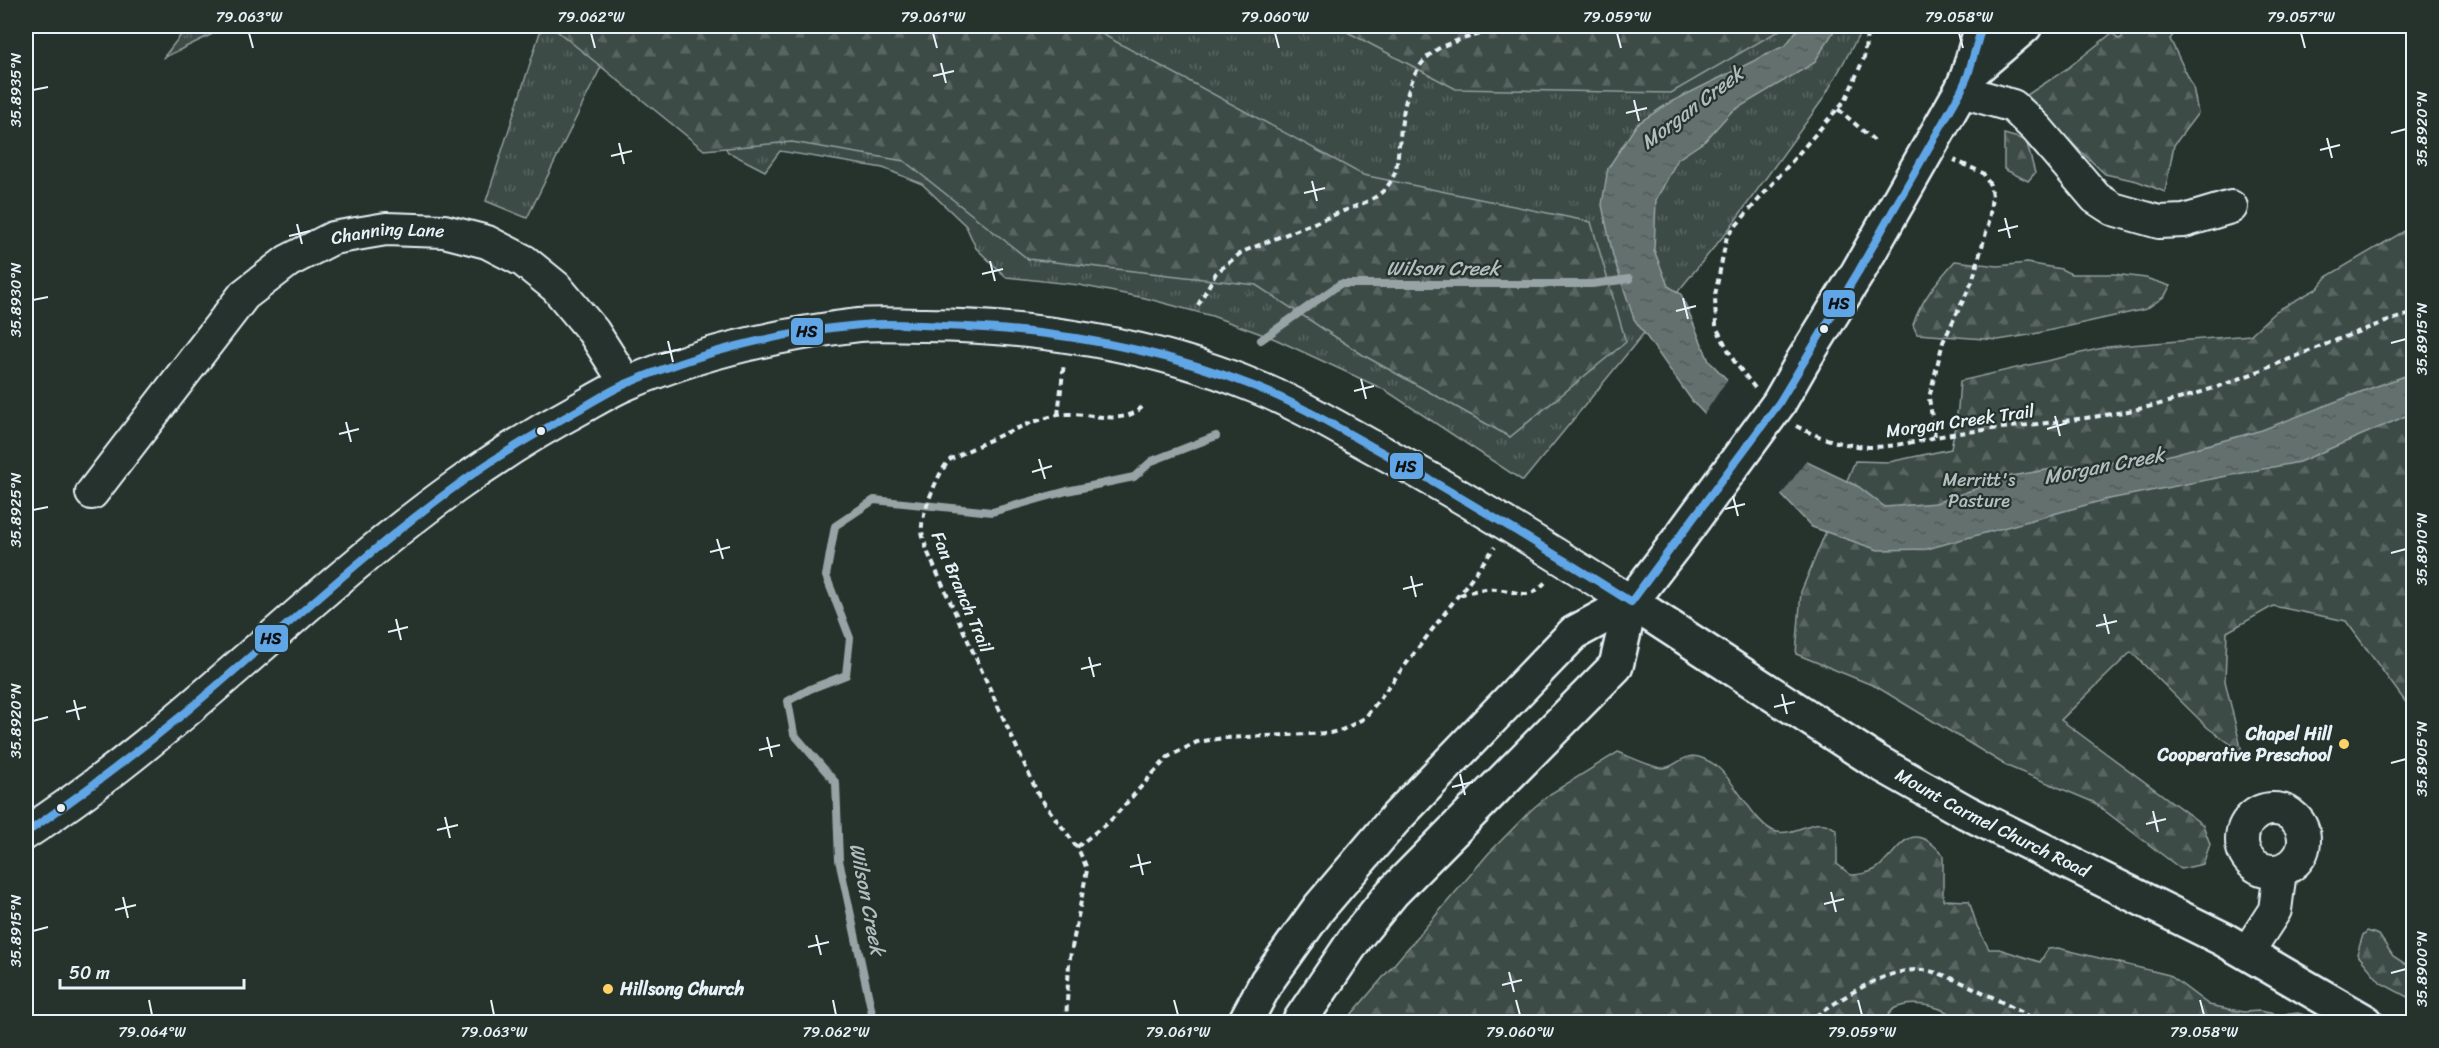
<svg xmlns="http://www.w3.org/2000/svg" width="2439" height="1048" font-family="Sriracha,sans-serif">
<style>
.grass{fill:url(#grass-tufts);stroke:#939ea0;stroke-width:1.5}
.forest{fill:url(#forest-firs);stroke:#939ea0;stroke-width:1.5}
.water{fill:url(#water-ripples);stroke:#98a3a5;stroke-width:1.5}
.pier{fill:#26332d}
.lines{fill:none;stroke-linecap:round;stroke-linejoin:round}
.stream{stroke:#98a3a5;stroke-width:8}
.minor-casing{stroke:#e8f1f8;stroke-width:36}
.major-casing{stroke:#e8f1f8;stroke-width:38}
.highway-casing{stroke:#e8f1f8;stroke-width:38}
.path{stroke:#e8f1f8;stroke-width:4;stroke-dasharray:6 4.5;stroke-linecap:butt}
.minor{stroke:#26332d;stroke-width:32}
.major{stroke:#26332d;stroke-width:33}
.highway{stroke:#26332d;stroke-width:33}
.highway-bridge-casing{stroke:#e8f1f8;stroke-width:38;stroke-linecap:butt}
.highway-bridge{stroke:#26332d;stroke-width:33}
.bus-1-casing{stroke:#26332d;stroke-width:12}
.bus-1{stroke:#60a6e6;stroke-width:8}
.ticks{fill:none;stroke:#e8f1f8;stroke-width:2}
.bus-dot{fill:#e8f1f8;stroke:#26332d;stroke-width:2}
.poi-dot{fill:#ffd166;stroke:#26332d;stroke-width:2}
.labels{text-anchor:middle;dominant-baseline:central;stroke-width:4.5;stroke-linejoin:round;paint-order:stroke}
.street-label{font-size:18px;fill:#e8f1f8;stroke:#26332d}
.park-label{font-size:18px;fill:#b5bfc3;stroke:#26332d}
.poi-label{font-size:18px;font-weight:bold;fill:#e8f1f8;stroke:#26332d;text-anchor:end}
.water-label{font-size:20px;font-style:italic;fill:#b3bdc0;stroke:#26332d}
.line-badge{stroke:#26332d;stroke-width:2}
.pale-badge-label{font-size:16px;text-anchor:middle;font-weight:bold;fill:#111}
.neatline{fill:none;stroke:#e8f1f8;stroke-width:2}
.ticks-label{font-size:15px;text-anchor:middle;fill:#e8f1f8}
</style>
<defs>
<pattern id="grass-tufts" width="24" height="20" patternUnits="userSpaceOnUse" patternTransform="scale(1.5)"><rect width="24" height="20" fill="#3e4b47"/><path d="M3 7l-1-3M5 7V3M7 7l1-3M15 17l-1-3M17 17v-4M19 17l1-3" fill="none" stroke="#5a6562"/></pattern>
<pattern id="forest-firs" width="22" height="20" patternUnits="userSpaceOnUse" patternTransform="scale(1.5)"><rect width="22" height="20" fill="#3e4b47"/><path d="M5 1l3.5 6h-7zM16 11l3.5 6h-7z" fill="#5a6562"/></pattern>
<pattern id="water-ripples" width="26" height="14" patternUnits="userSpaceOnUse" patternTransform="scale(1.5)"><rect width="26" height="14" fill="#636f6d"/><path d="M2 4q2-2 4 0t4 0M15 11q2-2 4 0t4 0" fill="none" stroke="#535a5a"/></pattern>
</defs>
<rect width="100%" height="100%" fill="#26332d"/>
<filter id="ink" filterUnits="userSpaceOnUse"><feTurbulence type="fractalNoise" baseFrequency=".0167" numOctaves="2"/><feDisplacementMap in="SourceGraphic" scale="12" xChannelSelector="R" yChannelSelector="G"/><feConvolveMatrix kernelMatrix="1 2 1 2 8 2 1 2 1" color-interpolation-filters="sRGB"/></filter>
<g filter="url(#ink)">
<g class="grass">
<path d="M188,26H229L163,58Z"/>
<path d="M542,26H621L527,218L486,201Z"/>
<path d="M656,26H1864L1823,99L1729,229L1523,481L1385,390L1275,339L1212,316L1145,298L1079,285L1006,277L976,248L966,226L922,184L883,168L780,151L765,171L728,152Z"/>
</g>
<g class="forest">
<path d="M551,26H1087L1363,175L1591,222L1626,342L1510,437L1363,355L1256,285L1028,259L904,161L792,142L704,150Z"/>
<path d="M1336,26H1787L1671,93L1456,89Z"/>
<path d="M2133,26H2180L2170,39L2193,87L2198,113L2174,145L2165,192L2137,181L2105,174L2055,127L2027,95L2068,68L2112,33L2119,39L2128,33Z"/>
<path d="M2004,134L2026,140L2035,173L2028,181L2004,169Z"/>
<path d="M2413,226V737L2410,708L2346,621L2273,606L2227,632L2225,681L2242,752L2208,728L2131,652L2061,720L2203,825L2210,844L2203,864L2181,869L2093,802L2007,766L1877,687L1796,654L1801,592L1855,461L1889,462L1951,449L1958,408L1960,381L2107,347L2250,335L2276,311L2318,288L2326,277Z"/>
<path d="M1955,261L1998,266L2027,263L2061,269L2071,274H2114L2146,278L2170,286L2165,296L2146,309L2029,335L1998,340L1917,334L1913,325C1921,300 1938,280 1955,261Z"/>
<path d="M1618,752C1628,756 1652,767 1661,768C1681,769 1683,743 1715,765C1735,779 1756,828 1777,832C1798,836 1818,812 1837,831V864L1851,875C1857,875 1868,873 1874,870C1899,856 1907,813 1943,855V900L1969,901L1977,926L1989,949H1999L2040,962L2048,949L2058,948L2169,975L2209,1005L2244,1012L2259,1011L2282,1015L2298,1013L2311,1017L2312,1022H1961C1946,1007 1916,999 1895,1008C1890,1011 1887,1018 1883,1022H1345L1488,854L1531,810L1550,794Z"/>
<path d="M2367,931L2379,935L2393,956L2413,969V1000L2381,983L2357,954L2363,935Z"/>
</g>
<path class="water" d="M1800,26H1837L1814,63L1731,112L1705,141L1678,159L1656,200L1654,250L1668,286L1681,294L1709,361L1809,463L1859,487L1885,507L1936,503L2011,476L2070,466L2166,456L2262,430L2363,391L2413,373V413L2299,462L2104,500L1927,549L1878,550L1812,527L1693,402L1634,319L1613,256L1602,205L1608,168L1637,124L1669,103L1786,45Z"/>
<path class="pier" d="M1729,377L1808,458L1780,497L1703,416Z"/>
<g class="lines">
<g class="stream">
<path d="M1261,340L1340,284H1592L1629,279"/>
<path d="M874,1022L839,860L836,783L794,734L788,701L810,689L846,675L850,638L826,576L835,526L874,500L992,512L1067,491L1134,477L1152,461L1216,436"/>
</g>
<defs>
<g id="minor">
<path d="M1961,91L2013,106L2037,129L2096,198L2113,209L2159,222L2184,221L2231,207"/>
<path id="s1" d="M92,493L244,295L288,261L333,238L386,229L444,231L487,242L524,261L556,287L593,331L626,383"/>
<circle cx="2273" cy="840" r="31"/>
<path d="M26,833C180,733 305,595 455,487C495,458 536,432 579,409C595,400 611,390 628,383C701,352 781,334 859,325C880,323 903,325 924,325C1035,326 1153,344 1256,387C1296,403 1333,425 1371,446C1460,494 1546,548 1631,602"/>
<path d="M2247,953L2275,910L2280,871"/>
</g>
<g id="major">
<path id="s2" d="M1631,602L1877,762L1966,812L2223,939L2366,1022"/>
</g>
<g id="highway">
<path d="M1968,75L2025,26"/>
<path d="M1803,361L1858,272L1961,91L1968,75L1982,26"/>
<path d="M1245,1022L1267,981L1319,908L1394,820L1574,633L1631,602"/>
<path d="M1299,1022L1357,936L1392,893L1616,666L1631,602L1674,546"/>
</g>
</defs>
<use href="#minor" class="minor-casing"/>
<use href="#major" class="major-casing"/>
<use href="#highway" class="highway-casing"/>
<g class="path">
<path d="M1838,109L1877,143"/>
<path d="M1198,305L1216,273L1242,252L1366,202C1381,195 1391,186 1396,169C1403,126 1400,62 1448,44C1469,36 1493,31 1515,26"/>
<path d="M1755,388L1734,361L1716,327L1715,295L1727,236L1846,99L1864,58L1868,26"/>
<path d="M1058,415L1064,363"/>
<path d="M1796,426C1823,440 1856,450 1887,446C1911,444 1935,436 1959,433C2037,423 2117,419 2192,395C2267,372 2338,335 2414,313"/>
<path d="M1935,436L1929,398L1943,342L1972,282L1989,222L1992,195L1990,185L1983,173L1954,160"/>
<path d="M1460,595C1471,591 1484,588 1497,589C1521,592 1529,602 1547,580"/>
<path d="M1077,847L1112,819L1168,757L1197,742L1224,738L1330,733L1342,730L1365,718L1495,547"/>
<path d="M1066,1022L1069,963L1087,870C1079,842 1052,818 1037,792L928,553C925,544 921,534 922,525C923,511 940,467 951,459C981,444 1025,422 1058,415C1085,410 1121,428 1142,407"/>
<path d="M1807,1022C1838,1001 1883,968 1923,970C1950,972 2014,1009 2040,1022"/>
</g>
<use href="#minor" class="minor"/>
<use href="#major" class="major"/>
<use href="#highway" class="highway"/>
<defs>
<path id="highway-bridge" d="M1674,546L1779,403L1803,361"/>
</defs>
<use href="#highway-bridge" class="highway-bridge-casing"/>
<use href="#highway-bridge" class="highway-bridge"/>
<defs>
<path id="bus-1" d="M26,833C82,794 135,754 187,711C281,632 370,547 470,476C505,451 542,430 580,409C596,400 611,390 628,383C701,352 781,332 860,325C887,322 915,325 942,326C1050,329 1156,347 1256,387C1296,403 1333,425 1371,446C1459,495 1545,548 1631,602L1779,403L1858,272L1961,91L1968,75L1982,26"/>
</defs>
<use href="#bus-1" class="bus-1-casing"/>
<use href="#bus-1" class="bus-1"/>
</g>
</g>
<path class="ticks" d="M249,33L253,48M591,33L595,48M933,33L937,48M1275,33L1279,48M1617,33L1621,48M1959,33L1963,48M2301,33L2305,48M941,63L946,83M933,76L954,71M33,90L48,87M1634,100L1639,121M1626,113L1647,108M2391,133L2406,129M2327,138L2332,158M619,143L624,164M2320,150L2340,145M611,156L632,151M1312,181L1317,201M1304,193L1325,188M2005,218L2010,238M297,224L302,244M1998,231L2018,226M289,236L310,231M990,261L995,281M982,274L1003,269M1683,298L1688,319M33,300L48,297M1676,311L1696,306M668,341L673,362M2391,343L2406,339M661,354L681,349M1361,379L1366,399M1354,391L1374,386M2055,416L2060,436M346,422L351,442M2047,429L2067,423M339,434L359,429M1039,459L1045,479M1032,472L1052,466M1733,496L1738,516M1725,509L1745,504M33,510L48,507M717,539L723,559M710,552L730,547M2391,553L2406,549M1411,576L1416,597M1403,589L1423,584M2104,614L2109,634M396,619L401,640M2096,626L2117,621M388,632L408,627M1089,657L1094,677M1081,669L1101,664M1782,694L1787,714M74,700L79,720M1774,707L1795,702M66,712L86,707M33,721L48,717M767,737L772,757M759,750L780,745M2391,763L2406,759M1460,774L1465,795M1452,787L1473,782M2153,811L2158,832M445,817L450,838M2146,824L2166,819M437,830L458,825M1138,854L1143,875M1130,867L1151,862M1831,892L1836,912M123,897L128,918M1824,904L1844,899M115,910L136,905M33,931L48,927M816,935L821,955M808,947L829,942M1509,972L1514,992M2391,973L2406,969M1502,985L1522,980M149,1000L152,1015M491,1000L494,1015M833,1000L836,1015M1174,1000L1178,1015M1516,1000L1520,1015M1858,1000L1862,1015M2200,1000L2204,1015"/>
<g class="bus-dot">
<circle cx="1824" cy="329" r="5"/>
<circle cx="541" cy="431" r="5"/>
<circle cx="61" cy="808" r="5"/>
</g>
<g class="poi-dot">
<circle cx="2344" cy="744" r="6"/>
<circle cx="608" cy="989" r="6"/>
</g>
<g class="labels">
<g class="street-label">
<text stroke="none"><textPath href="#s1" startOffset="411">Channing Lane</textPath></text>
<text transform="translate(1960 421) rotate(-8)">Morgan Creek Trail</text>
<text transform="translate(962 592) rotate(67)">Fan Branch Trail</text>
<text stroke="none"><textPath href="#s2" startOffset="424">Mount Carmel Church Road</textPath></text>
</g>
<g class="park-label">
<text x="1979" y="480">Merritt's<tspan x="1979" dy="21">Pasture</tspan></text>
</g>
<g class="poi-label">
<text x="2332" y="734">Chapel Hill<tspan x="2332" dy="21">Cooperative Preschool</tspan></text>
<text x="620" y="989" text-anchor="start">Hillsong Church</text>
</g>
<g class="water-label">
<text transform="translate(1692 108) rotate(-37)">Morgan Creek</text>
<text x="1443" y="268">Wilson Creek</text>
<text transform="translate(2104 466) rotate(-11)">Morgan Creek</text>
<text transform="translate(867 899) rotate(79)">Wilson Creek</text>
</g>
</g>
<g class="line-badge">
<rect x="1822" y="289" width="34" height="29" rx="6" fill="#60a6e6"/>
<rect x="790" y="317" width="34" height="29" rx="6" fill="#60a6e6"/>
<rect x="1389" y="452" width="35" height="28" rx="6" fill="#60a6e6"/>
<rect x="254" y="624" width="35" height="29" rx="6" fill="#60a6e6"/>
</g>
<g class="pale-badge-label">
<text x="1839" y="309">HS</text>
<text x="807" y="337">HS</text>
<text x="1406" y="472">HS</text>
<text x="271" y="644">HS</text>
</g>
<rect width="2439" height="1048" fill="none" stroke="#26332d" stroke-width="66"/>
<path d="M60 979v9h184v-9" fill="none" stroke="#e8f1f8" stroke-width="3"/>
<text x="69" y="979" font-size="18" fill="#e8f1f8" stroke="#26332d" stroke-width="4.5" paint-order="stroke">50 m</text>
<rect x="33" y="33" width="2373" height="982" class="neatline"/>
<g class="ticks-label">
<text x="249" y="22">79.063°W</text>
<text x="591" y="22">79.062°W</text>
<text x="933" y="22">79.061°W</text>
<text x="1275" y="22">79.060°W</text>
<text x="1617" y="22">79.059°W</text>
<text x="1959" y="22">79.058°W</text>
<text x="2301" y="22">79.057°W</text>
<text transform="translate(16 90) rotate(-90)" y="5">35.8935°N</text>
<text transform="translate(2422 129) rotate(-90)" y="5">35.8920°N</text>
<text transform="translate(16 300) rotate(-90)" y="5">35.8930°N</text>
<text transform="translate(2422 339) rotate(-90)" y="5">35.8915°N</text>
<text transform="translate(16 510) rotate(-90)" y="5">35.8925°N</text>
<text transform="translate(2422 549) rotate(-90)" y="5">35.8910°N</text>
<text transform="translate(16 721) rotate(-90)" y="5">35.8920°N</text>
<text transform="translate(2422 759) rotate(-90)" y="5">35.8905°N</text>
<text transform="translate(16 931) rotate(-90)" y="5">35.8915°N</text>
<text transform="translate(2422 969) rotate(-90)" y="5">35.8900°N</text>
<text x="152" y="1037">79.064°W</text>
<text x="494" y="1037">79.063°W</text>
<text x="836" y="1037">79.062°W</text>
<text x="1178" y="1037">79.061°W</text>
<text x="1520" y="1037">79.060°W</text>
<text x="1862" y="1037">79.059°W</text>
<text x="2204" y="1037">79.058°W</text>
</g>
</svg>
